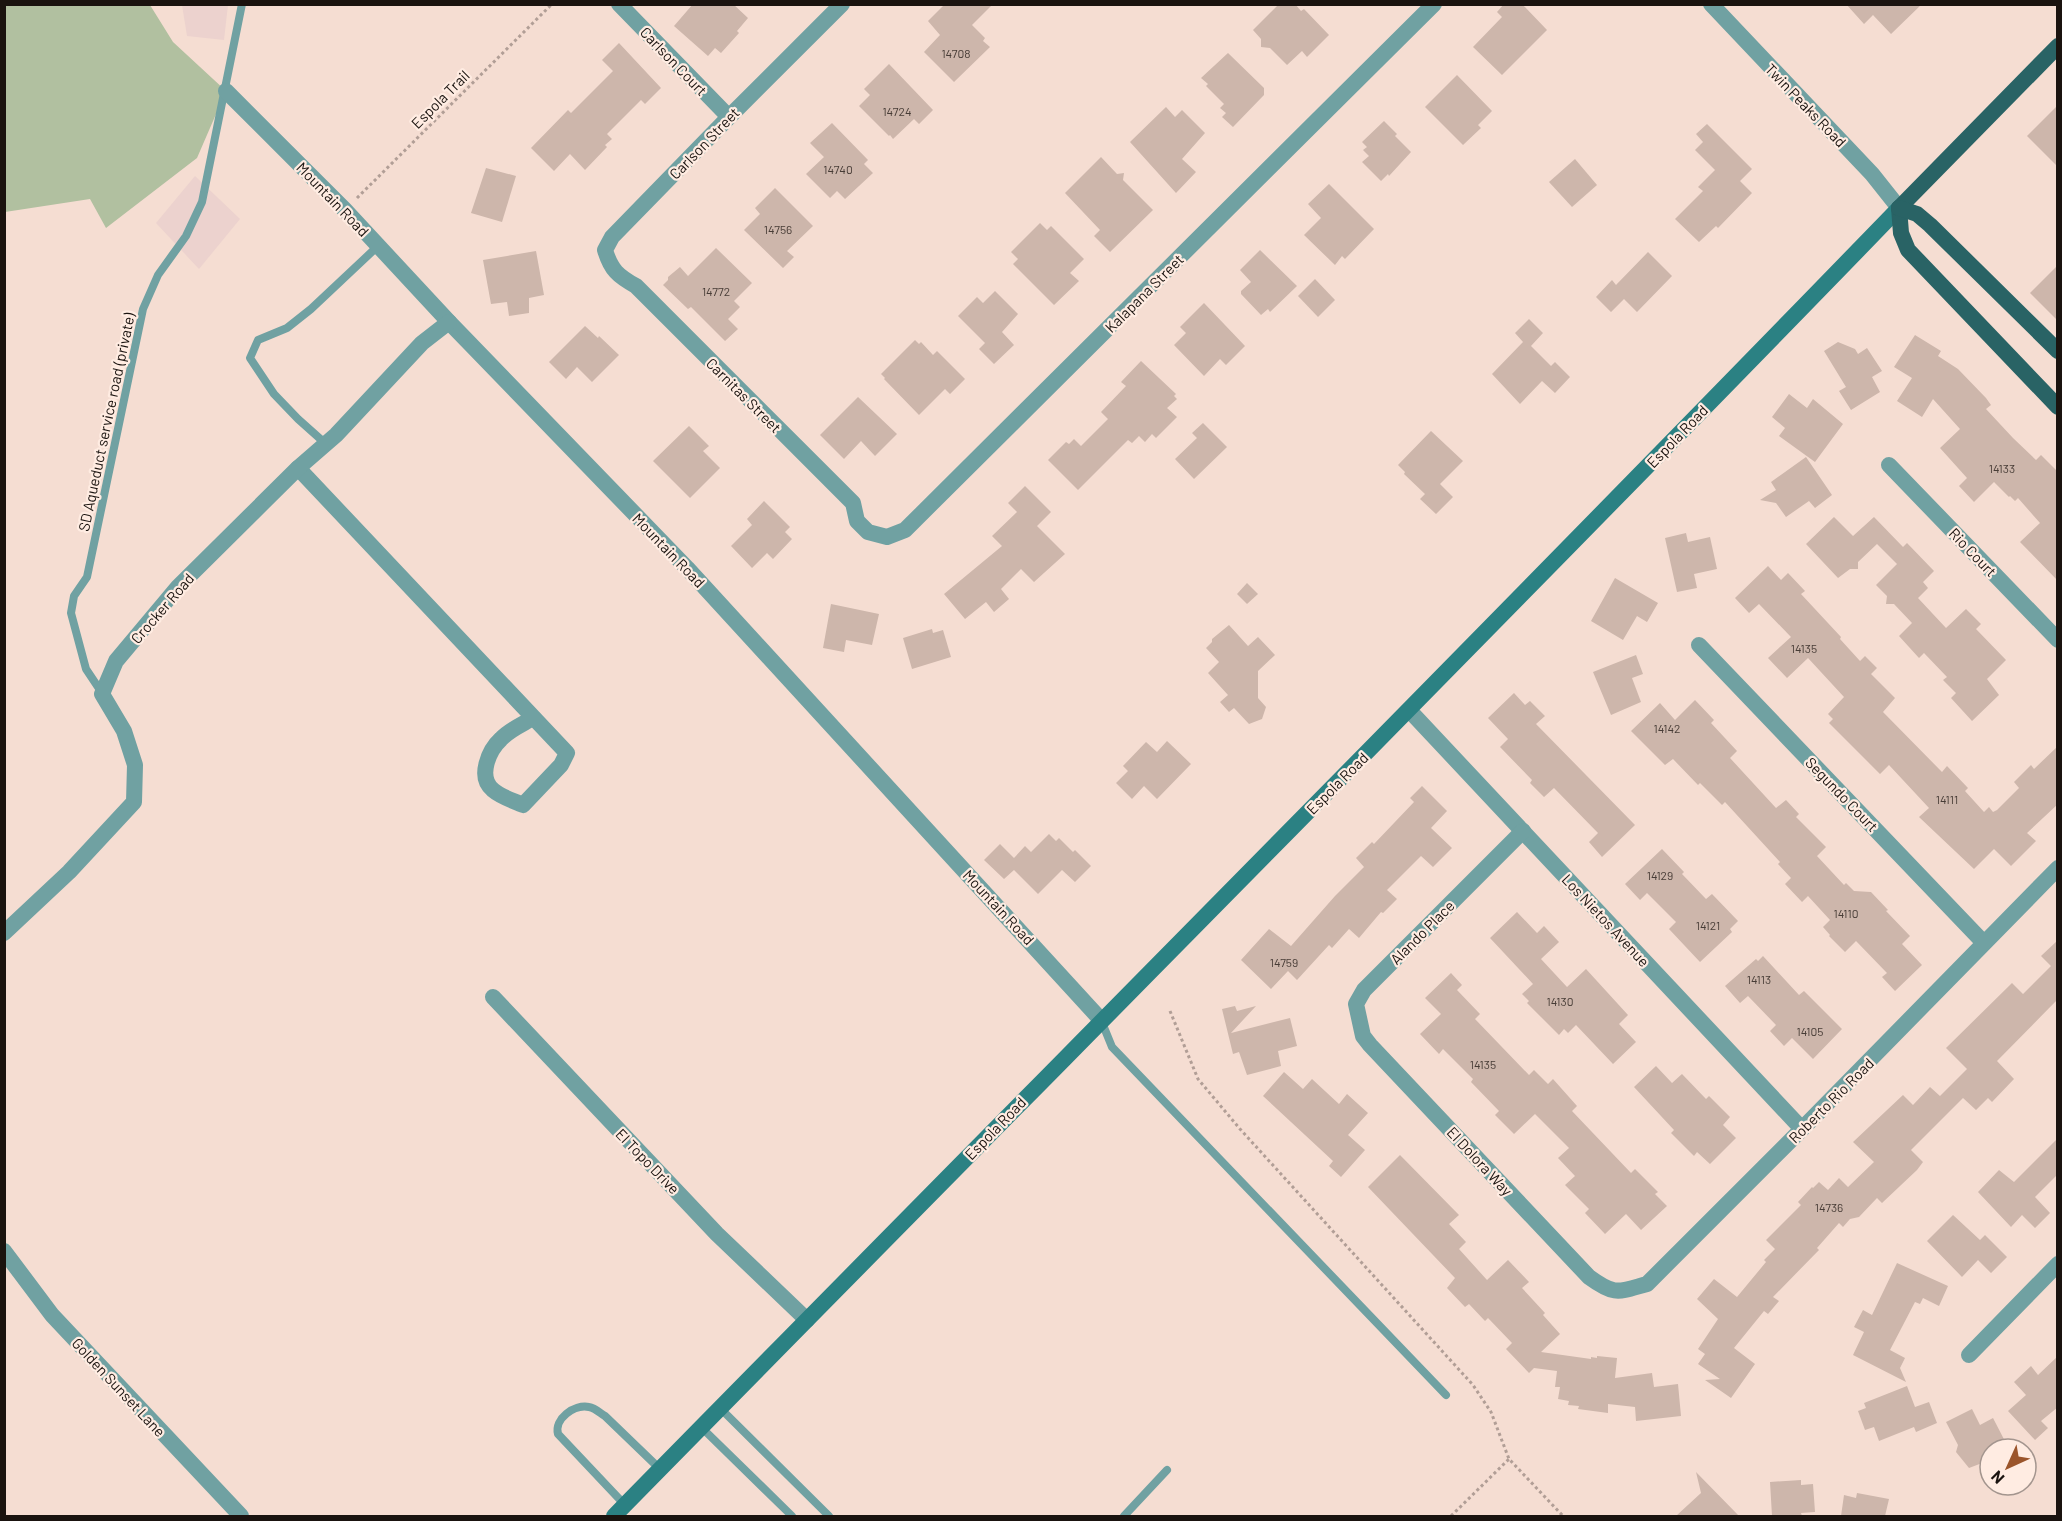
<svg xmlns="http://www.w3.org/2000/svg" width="2062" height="1521" font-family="Barlow,sans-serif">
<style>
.industrial{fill:#ecd2ce}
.green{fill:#b1c0a0}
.building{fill:#cdb6ab}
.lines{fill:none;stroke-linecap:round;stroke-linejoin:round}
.path{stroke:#b19e96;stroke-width:3;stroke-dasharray:3 3;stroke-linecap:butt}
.service{stroke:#70a1a2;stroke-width:8}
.minor{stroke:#70a1a2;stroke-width:16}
.tertiary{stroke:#70a1a2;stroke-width:16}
.secondary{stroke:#2b8183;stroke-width:16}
.primary{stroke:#296365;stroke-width:16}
.labels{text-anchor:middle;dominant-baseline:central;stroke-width:4.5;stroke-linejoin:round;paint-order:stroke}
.number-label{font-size:12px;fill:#473c36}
.street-label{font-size:15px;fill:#1a130f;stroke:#ffece2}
</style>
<rect width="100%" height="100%" fill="#f5ddd2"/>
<g class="industrial">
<path d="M182,5H228L224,40L187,36Z"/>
<path d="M195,176L240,219L199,269L156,223Z"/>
</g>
<path class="green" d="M4,5H150L173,42L226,91L197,158L106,228L90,199L5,212Z"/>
<g class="building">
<path d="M693,4H733L748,18L737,31L739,33L721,53L715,48L708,56L674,26Z"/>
<path d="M945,4H993L972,25L985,38L983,41L990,47L954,82L924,52L940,35L928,21Z"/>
<path d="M1279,4H1295L1301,11L1304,9L1329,35L1307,57L1302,51L1287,65L1270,48L1261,47V39L1253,30Z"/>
<path d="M1504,4H1522L1547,30L1502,75L1473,47L1502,17L1497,12Z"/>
<path d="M1846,4H1922L1891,34L1873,15L1864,24Z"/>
<path d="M619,43L661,88L645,104L641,100L607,134L612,139L605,145L607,147L585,170L570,154L554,171L531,148L568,110L571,113L613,71L602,60Z"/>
<path d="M1228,53L1264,88V95L1233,127L1222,117L1226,113L1220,108L1224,104L1206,86L1208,84L1201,78Z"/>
<path d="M889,64L933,110L919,124L914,119L893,139L890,135L889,136L859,106L870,95L864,89Z"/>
<path d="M1457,75L1492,111L1478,125L1481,128L1463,145L1425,107Z"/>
<path d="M2058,105V167L2027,136Z"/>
<path d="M1166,107L1175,117L1182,110L1205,133L1182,159L1196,172L1176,193L1130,142Z"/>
<path d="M1384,121L1397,134L1395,136L1411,152L1389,176L1388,174L1381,181L1362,162L1369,156L1363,150L1367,147L1362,142Z"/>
<path d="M832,123L868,160L864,164L873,173L845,199L837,191L830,198L806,174L824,157L810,143Z"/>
<path d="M1707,124L1752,169L1740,181L1752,193L1718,228L1716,226L1699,242L1675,219L1703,191L1698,187L1715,170L1695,150L1703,142L1696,134Z"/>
<path d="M1101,157L1117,174L1124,173L1123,180L1153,210L1110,252L1094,236L1100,230L1065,193Z"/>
<path d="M1575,159L1597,185L1572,207L1549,182Z"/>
<path d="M486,168L516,176L502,222L471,213Z"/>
<path d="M1329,184L1374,229L1345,259L1342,256L1335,265L1304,235L1321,218L1308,204Z"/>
<path d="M775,188L813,226L787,251L794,257L783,268L744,230L760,214L755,208Z"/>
<path d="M1040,223L1047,230L1051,226L1084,259L1070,273L1079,281L1054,305L1013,264L1018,259L1011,252Z"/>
<path d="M716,248L752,283L734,301L740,307L728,319L738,329L725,341L691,307L688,309L663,285L668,280V277L680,267L688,276Z"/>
<path d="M1260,250L1297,286L1270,312L1268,309L1261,315L1241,294V291L1251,282L1240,270Z"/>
<path d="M536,251L544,295L529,298V313L509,316L507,302L491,304L483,260Z"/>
<path d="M1648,252L1672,276L1637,312L1624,299L1611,312L1596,297L1612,280L1616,285Z"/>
<path d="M2058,265V321L2030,293Z"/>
<path d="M1315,279L1335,300L1318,317L1298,296Z"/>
<path d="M995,291L1018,314L1002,332L1014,345L994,364L979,349L985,343L958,316L977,297L983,303Z"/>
<path d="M1204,303L1245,346L1226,365L1220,359L1204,376L1174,345L1186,333L1180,327Z"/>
<path d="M1529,319L1543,333L1531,346L1551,366L1555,362L1570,377L1555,393L1542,381L1520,404L1492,374L1523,342L1515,333Z"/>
<path d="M585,326L598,338L599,336L619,355L592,382L577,367L566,379L549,362Z"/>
<path d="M1915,335L1941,351L1938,356L1958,369L1986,398L1991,405L1986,409L2013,438L2036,460L2041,455L2058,472V581L2020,542L2040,523L2018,498L2015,501L2010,496L2009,497L1994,482L1974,502L1959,486L1967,478L1940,448L1960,429L1933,399L1922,417L1897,401L1912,378L1894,367Z"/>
<path d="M915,340L919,344L921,342L933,355L937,351L965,379L950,394L945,389L919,415L884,379L885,378L881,374Z"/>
<path d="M1838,342L1855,349L1858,354L1867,348L1882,371L1872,377L1880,392L1851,410L1839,391L1846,387L1824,351Z"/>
<path d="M1141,361L1176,394L1174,396L1177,399L1167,408L1177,417L1156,438L1152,434L1145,442L1139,436L1132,443L1128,440L1078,490L1048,460L1066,442L1069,444L1074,439L1081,446L1108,419L1101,412L1126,386L1121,382Z"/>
<path d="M1789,394L1807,408L1813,399L1843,424L1815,462L1779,436L1785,428L1772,417Z"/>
<path d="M858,397L897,434L875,456L861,441L844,459L820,435Z"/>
<path d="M1203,423L1227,447L1194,479L1175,459L1197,438L1192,433Z"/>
<path d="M689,426L709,446L703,451L720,468L690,498L653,461Z"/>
<path d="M1431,431L1463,461L1440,484L1453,497L1436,514L1420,499L1425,494L1404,474L1405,472L1398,465Z"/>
<path d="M1806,457L1832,495L1815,508L1809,501L1786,517L1776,503L1760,500L1776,490L1771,482Z"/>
<path d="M1025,486L1051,512L1037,526L1065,554L1034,582L1021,569L1001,589L1009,599L994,612L986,602L965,619L944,594L1002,546L992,536L1017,512L1008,503Z"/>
<path d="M764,501L790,527L785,532L792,539L773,559L767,553L752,568L731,546L752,525L747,519Z"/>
<path d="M1834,517L1853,536L1874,517L1903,547L1907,543L1934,571L1923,582L1928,588L1918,598L1946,628L1966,609L1981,624L1976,629L2006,660L1987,679L1999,695L1972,721L1951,698L1956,693L1943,680L1947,677L1924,653L1919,658L1899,636L1912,623L1894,604H1886L1887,596L1876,585L1897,564L1877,544L1858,562V569H1850L1838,578L1806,544Z"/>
<path d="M1686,533L1688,542L1710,537L1717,569L1694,574L1697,588L1677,592L1665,538Z"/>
<path d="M1768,566L1781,580L1788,573L1805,591L1801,594L1841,637L1840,639L1860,661L1865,656L1877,668L1871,674L1895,698L1883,712L1942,772L1947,766L1968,788L1965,791L1984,812L1989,807L1993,812L1997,810L2019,788L2014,782L2031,765L2034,769L2058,746V804L2027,833L2036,841L2011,866L1994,849L1974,869L1919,817L1929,808L1889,765L1880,774L1829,723L1833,719L1828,714L1844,697L1808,658L1787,678L1768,658L1791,637L1759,604L1749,613L1735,598Z"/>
<path d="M1615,578L1658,603L1647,622L1637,616L1623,640L1591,621Z"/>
<path d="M1247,583L1258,594L1247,604L1237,594Z"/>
<path d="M831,604L879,614L872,645L846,640L844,652L823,648Z"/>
<path d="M1229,625L1248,646L1258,637L1275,655L1258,671V698L1266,707L1262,719L1249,724L1234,708L1229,712L1220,702L1228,695L1208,673L1219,662L1206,648L1212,642V639Z"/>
<path d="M932,629L933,633L943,630L951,657L912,669L903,638Z"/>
<path d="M1636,655L1643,674L1632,678L1641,702L1611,715L1593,672Z"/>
<path d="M1514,693L1525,705L1530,701L1545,716L1536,724L1635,825L1602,857L1589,842L1598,833L1554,788L1544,797L1530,783L1532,780L1500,747L1508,739L1488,718Z"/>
<path d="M1695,700L1714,720L1711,723L1737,751L1730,758L1776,808L1786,800L1799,814L1796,817L1826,847L1817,856L1844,885L1846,883L1854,891L1871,892L1888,910L1886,911L1910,936L1902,944L1922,965L1895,991L1882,977L1887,973L1856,941L1845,952L1829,936L1830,935L1823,927L1830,920L1808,896L1802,902L1785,884L1791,878L1778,864L1780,862L1725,802L1722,805L1700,783L1698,785L1673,759L1665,765L1631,731L1660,703L1675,720Z"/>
<path d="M1167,741L1191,764L1157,799L1144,786L1132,799L1116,783L1128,771L1123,766L1146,742L1157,752Z"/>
<path d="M1422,786L1447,811L1431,828L1452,848L1433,867L1421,856L1387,890L1397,899L1383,913L1381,912L1359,938L1349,929L1332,948L1329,945L1297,980L1288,971L1271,989L1241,960L1269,929L1291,946L1335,896L1364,867L1356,858L1372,842L1374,844L1414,802L1410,798Z"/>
<path d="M1049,834L1056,841L1059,838L1073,852L1075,850L1091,866L1075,882L1062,870L1038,894L1014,870L1004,879L984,860L1000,844L1014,858L1025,846L1031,852Z"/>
<path d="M1662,849L1684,872L1682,874L1706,899L1712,894L1738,921L1730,929L1732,932L1700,962L1669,929L1676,922L1647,893L1640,900L1625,884Z"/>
<path d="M1517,912L1537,933L1544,926L1559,942L1541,959L1567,987L1586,969L1628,1015L1619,1024L1636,1042L1613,1064L1576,1025L1568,1033L1564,1029L1559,1035L1527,1003L1529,1001L1522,994L1533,984L1490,938Z"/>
<path d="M2058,940V999L1997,1061L2014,1079L1992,1102L1988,1098L1976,1110L1963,1098L1911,1150L1923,1162L1917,1170L1882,1203L1877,1198L1859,1217L1850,1219L1843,1227L1839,1223L1817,1248L1819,1250L1773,1297L1779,1301L1768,1314L1764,1311L1734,1348L1755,1364L1731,1398L1705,1380L1720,1379L1698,1364L1705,1354L1698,1349L1718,1319L1697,1299L1714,1279L1737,1297L1766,1262L1764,1260L1775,1249L1766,1240L1801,1205L1798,1202L1812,1187L1813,1188L1819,1182L1828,1190L1839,1178L1848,1187L1874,1162L1853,1142L1903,1095L1913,1105L1930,1087L1940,1096L1967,1069L1946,1048L2012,983L2023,994L2051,966L2041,956Z"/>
<path d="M1763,956L1799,995L1804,991L1842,1029L1813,1059L1792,1038L1784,1046L1770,1031L1776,1025L1748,996L1740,1003L1725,986L1756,959L1758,961Z"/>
<path d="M1451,973L1462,985L1457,990L1480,1014L1475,1019L1529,1075L1534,1070L1548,1084L1553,1079L1577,1106L1572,1111L1631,1173L1635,1169L1658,1192L1655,1194L1667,1206L1641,1230L1626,1214L1605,1234L1585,1213L1589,1209L1565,1185L1575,1176L1558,1158L1569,1148L1535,1114L1514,1134L1495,1115L1499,1111L1471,1082L1473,1079L1443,1049L1439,1054L1420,1034L1441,1014L1425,998Z"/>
<path d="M1235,1006L1237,1011L1256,1006L1231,1033L1290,1018L1297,1046L1278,1051L1281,1066L1247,1075L1239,1052L1233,1054L1222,1009Z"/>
<path d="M1656,1066L1672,1083L1682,1074L1706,1099L1709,1096L1730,1117L1723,1125L1736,1138L1710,1164L1697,1152L1694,1156L1671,1133L1674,1130L1634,1087Z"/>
<path d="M1284,1072L1303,1089L1312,1079L1339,1104L1347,1094L1368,1113L1348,1135L1365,1150L1341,1177L1329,1166L1333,1161L1263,1096Z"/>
<path d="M2058,1138V1174L2035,1197L2050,1213L2035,1228L2022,1215L2011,1227L1978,1192L1999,1170L2014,1182Z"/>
<path d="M1400,1155L1459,1215L1449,1224L1466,1242L1459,1249L1487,1280L1508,1260L1529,1282L1522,1288L1545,1313L1543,1315L1560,1334L1541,1352L1591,1359V1357L1597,1358V1356L1617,1358L1615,1378L1652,1373L1654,1387L1678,1384L1681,1416L1636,1421L1635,1407L1608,1404V1413L1578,1409L1579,1406L1568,1405L1569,1401L1558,1399L1560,1387H1555L1557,1371L1534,1368L1529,1373L1506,1349L1512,1343L1488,1318L1485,1321L1469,1304L1465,1307L1447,1288L1455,1278L1368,1187Z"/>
<path d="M1953,1215L1980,1240L1985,1235L2007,1257L1991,1273L1978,1260L1962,1277L1927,1241Z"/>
<path d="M1897,1263L1948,1286L1939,1306L1923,1298L1920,1304L1915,1302L1890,1350L1905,1358L1900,1368L1906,1382L1853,1355L1864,1332L1854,1327L1863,1310L1872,1315Z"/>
<path d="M2058,1356V1407L2041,1421L2048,1428L2035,1440L2008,1411L2026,1395L2014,1382L2031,1366L2038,1375Z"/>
<path d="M1907,1386L1915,1407L1929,1402L1937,1423L1916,1432L1914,1427L1879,1441L1874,1427L1865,1430L1858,1411L1866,1408L1864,1403Z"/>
<path d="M1972,1409L1980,1425L1993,1418L2009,1449H1990V1460L1969,1468L1956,1452L1958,1445L1946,1422Z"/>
<path d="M1696,1472L1739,1516H1676L1701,1493Z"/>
<path d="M1801,1480V1485L1813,1484L1815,1512L1801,1513L1802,1516H1772L1770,1482Z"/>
<path d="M1857,1493L1889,1499L1885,1516H1841L1844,1495L1856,1498Z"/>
</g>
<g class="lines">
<g class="path">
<path d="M357,198L552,4"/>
<path d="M1170,1011L1198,1079L1240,1129L1473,1385L1491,1412L1509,1459L1563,1516"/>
<path d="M1451,1516L1509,1459"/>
</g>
<g class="service">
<path d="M326,444L298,419L274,394L250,358L258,340L287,328L311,309L378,246"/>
<path d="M102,693L86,669L71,613L74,596L87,577L143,309L158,275L186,236L202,202L242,4"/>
<path d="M1101,1020L1112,1047L1446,1395"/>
<path d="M720,1408L829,1516"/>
<path d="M701,1427L792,1516"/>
<path d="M625,1505L558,1434C554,1419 574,1404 589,1407C595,1408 600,1413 605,1416L660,1469"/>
<path d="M1124,1516L1167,1470"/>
</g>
<g class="minor">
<path d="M619,4L729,117"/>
<path d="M842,4L729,117L612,237L605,250C611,270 618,276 636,286L853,503L857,521L868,532L887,537L905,530L1434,4"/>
<path d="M226,91L345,210L449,322L687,568L1101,1020"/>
<path d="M1889,465L2058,640"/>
<path d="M298,468L567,753L561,765L523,805C514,801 501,797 493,790C477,777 489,750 501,739C509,730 523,724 533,718"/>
<path d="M1699,645L1984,943"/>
<path d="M1409,710L1802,1129"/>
<path d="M1523,831L1364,990L1356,1004L1363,1036L1370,1045L1589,1277C1615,1296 1618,1292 1647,1284L1802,1129L2058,868"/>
<path d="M4,933L69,872L134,802L135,765L124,731L102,694L116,661L178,587L298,468L336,435L422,343L449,322"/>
<path d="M493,997L717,1234L807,1320"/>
<path d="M4,1251L52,1315L241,1516"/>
<path d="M1969,1355L2058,1264"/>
</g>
<path class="tertiary" d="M1711,4L1872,174L1899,208"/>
<path class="secondary" d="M614,1516C1042,1080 1474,647 1899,208"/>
<g class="primary">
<path d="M1899,208L1901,233L1908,250L2058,407"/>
<path d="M1899,208L2058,46"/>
<path d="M1899,208L1917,214L1930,225L2058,351"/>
</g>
</g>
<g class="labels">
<g class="number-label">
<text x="956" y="53">14708</text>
<text x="897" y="111">14724</text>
<text x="838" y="169">14740</text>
<text x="778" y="229">14756</text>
<text x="716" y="291">14772</text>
<text x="2002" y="468">14133</text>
<text x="1804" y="648">14135</text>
<text x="1667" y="728">14142</text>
<text x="1947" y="799">14111</text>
<text x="1660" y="875">14129</text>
<text x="1846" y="913">14110</text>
<text x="1708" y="925">14121</text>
<text x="1284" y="962">14759</text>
<text x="1759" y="979">14113</text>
<text x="1560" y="1001">14130</text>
<text x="1810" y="1031">14105</text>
<text x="1483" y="1064">14135</text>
<text x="1829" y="1207">14736</text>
</g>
<g class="street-label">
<text transform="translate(674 61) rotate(46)">Carlson Court</text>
<text transform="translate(440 99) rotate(-45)">Espola Trail</text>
<text transform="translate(1806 105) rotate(46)">Twin Peaks Road</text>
<text transform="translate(704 143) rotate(-46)">Carlson Street</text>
<text transform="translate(333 199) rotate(46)">Mountain Road</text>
<text transform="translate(1144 293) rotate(-45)">Kalapana Street</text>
<text transform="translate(744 395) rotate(45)">Carnitas Street</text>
<text transform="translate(106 422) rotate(-78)">SD Aqueduct service road (private)</text>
<text transform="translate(1677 436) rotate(-46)">Espola Road</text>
<text transform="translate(669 550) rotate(46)">Mountain Road</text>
<text transform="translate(1973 552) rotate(46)">Rio Court</text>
<text transform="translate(162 608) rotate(-49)">Crocker Road</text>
<text transform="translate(1337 783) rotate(-45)">Espola Road</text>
<text transform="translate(1842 794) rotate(46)">Segundo Court</text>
<text transform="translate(999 907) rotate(47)">Mountain Road</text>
<text transform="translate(1606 920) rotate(47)">Los Nietos Avenue</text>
<text transform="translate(1422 932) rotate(-45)">Alando Place</text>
<text transform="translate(1831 1100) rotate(-45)">Roberto Rio Road</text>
<text transform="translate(995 1128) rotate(-46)">Espola Road</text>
<text transform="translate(648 1161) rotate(46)">El Topo Drive</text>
<text transform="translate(1480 1161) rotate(47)">El Dolora Way</text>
<text transform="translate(119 1387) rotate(47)">Golden Sunset Lane</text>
</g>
</g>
<rect width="2062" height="1521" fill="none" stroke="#1a130f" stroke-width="12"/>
<g transform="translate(2008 1467) rotate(225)"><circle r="28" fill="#ffece2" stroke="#a3958e" stroke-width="1.5"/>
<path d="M0-4.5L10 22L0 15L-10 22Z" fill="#9b552b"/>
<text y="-9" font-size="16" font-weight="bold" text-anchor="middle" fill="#1a130f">N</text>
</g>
</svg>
